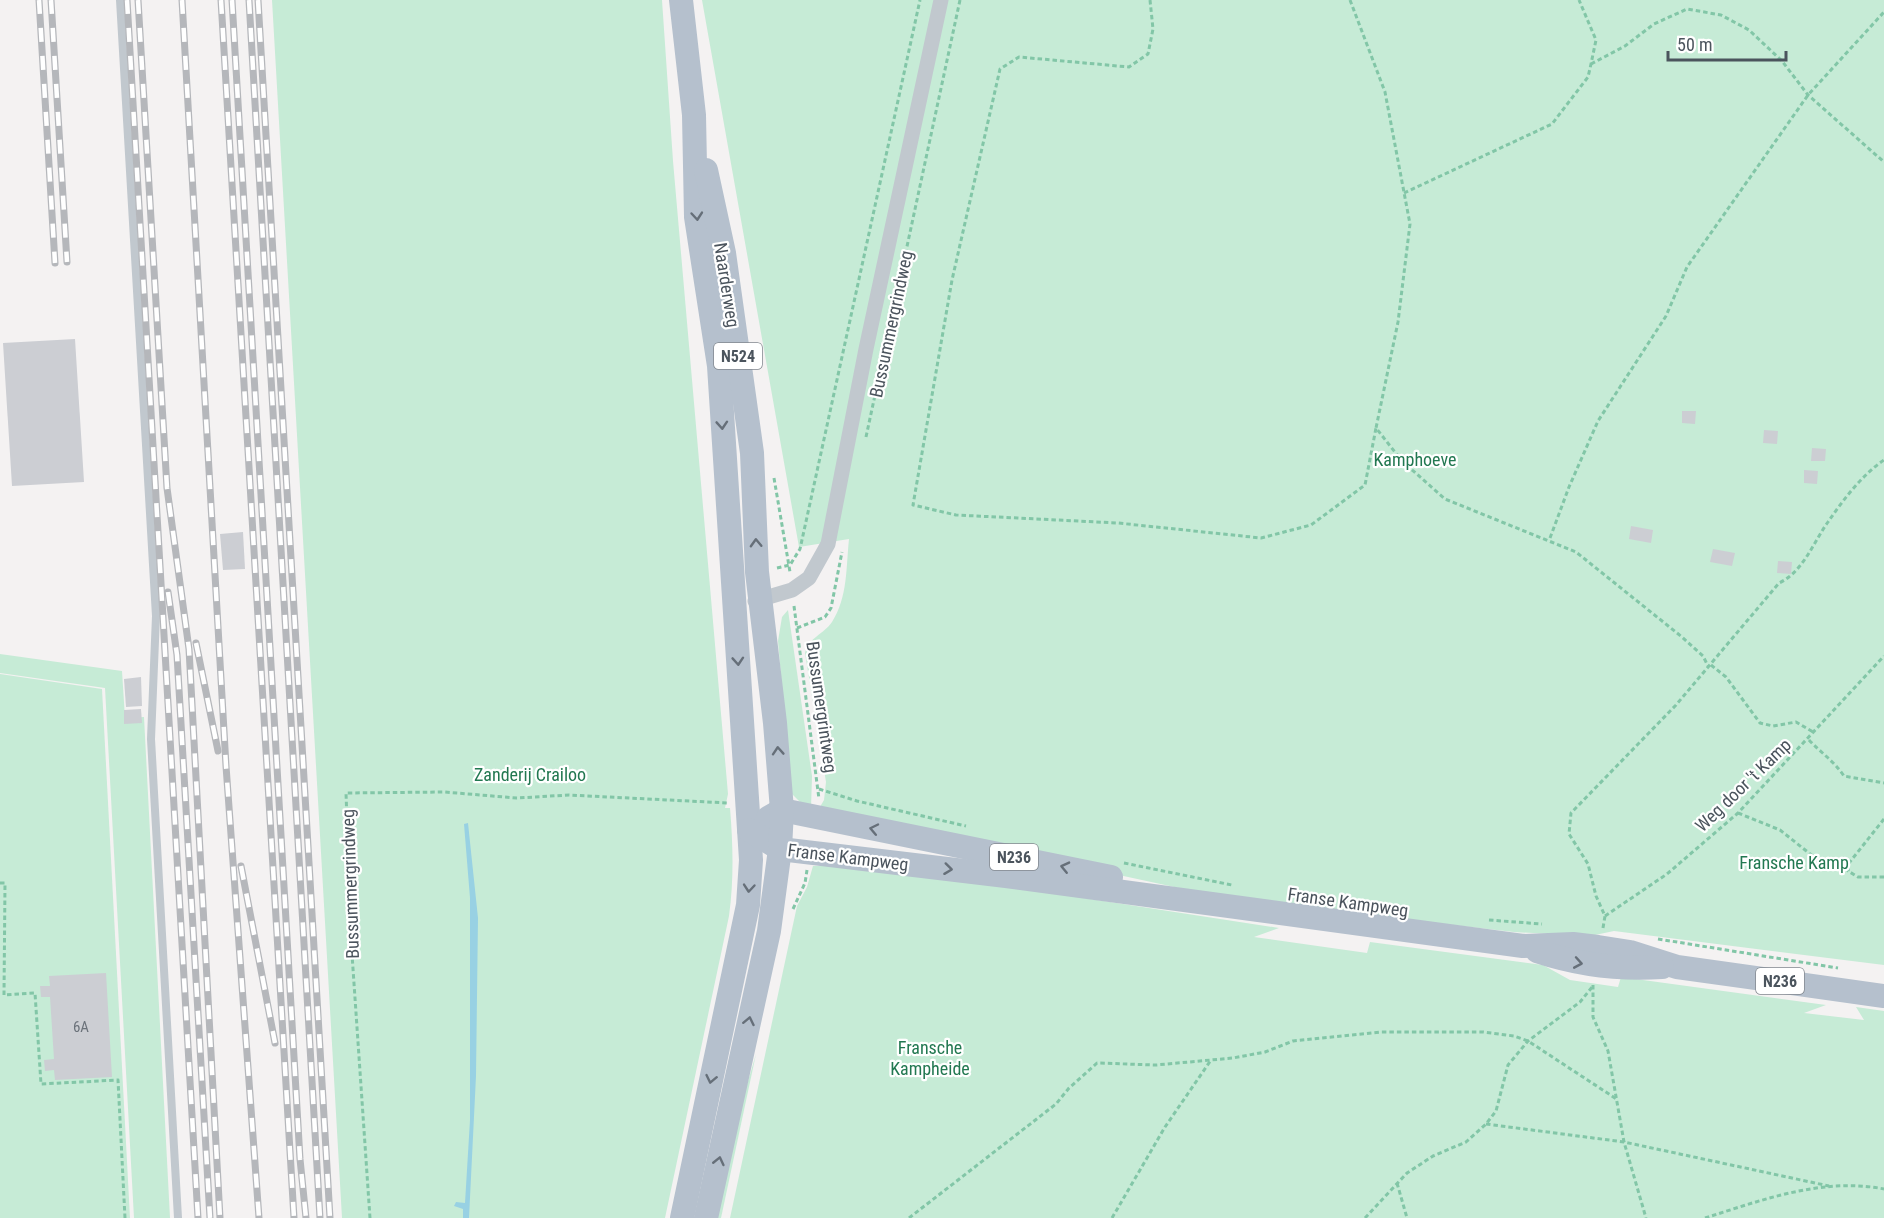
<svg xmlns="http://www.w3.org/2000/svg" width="1884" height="1218" font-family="'Roboto Condensed',sans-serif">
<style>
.green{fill:#c6ebd6}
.water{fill:#98d1e3}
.building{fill:#ccced3}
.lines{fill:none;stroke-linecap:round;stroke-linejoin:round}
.path{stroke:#82c6a7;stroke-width:3;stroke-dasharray:4.5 3;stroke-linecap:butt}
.service{stroke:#c1c8ce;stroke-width:8}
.minor{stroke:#c1c8ce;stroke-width:15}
.primary{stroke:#b5c0cd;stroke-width:24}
.rail-casing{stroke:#b5b7bb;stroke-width:7}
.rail{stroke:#fff;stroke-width:4.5;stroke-dasharray:14;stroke-linecap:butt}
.oneway{stroke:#666f79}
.labels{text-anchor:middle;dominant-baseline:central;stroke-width:4.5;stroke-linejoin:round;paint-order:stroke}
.number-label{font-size:15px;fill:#6b727a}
.shield{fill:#fff;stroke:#81878e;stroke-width:1.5}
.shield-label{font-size:16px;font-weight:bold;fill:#4b545d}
.street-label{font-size:18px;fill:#4b545d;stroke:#fff}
.park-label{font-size:18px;fill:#227851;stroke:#fff}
</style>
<rect width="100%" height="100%" fill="#f4f2f2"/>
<g class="green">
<path d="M272,0H662L673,161L728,794L725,808H730C733,844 734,880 729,916L665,1218H342Z"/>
<path d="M702,0H1884V965L1614,931L1590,936L1514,932L1278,905L1202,893L887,825L820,807L824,800L826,782L805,653C809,637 823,635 832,622C848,597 846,567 849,539L799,547Z"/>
<path d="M788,610L812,776L811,809L802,804L791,793L778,641L782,617Z"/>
<path d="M0,654L122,671L125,718L144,717L170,1218H134L105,688L0,673Z"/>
<path d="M0,674L102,689L130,1218H0Z"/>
<path d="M813,866H849L1006,886L1279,928L1254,937L1367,953L1370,942L1543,965L1570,980L1618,987L1621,977L1826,1005L1804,1013L1864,1020L1856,1007L1884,1011V1218H730L797,906L807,887Z"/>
<path d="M756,1054L721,1218H713L729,1146Z"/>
</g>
<path class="water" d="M468,823L478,918L476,1076L469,1218H463V1209L454,1206L456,1202L465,1203L470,1120V898L464,824Z"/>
<g class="building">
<path d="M75,339L84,482L12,486L3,343Z"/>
<path d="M1682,411H1696L1695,424L1682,423Z"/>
<path d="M1764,430L1778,431L1777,444L1763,443Z"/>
<path d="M1812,448L1826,449L1825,461H1811Z"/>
<path d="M1804,470L1818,471L1817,484L1804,483Z"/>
<path d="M1631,526L1653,530L1651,543L1629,539Z"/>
<path d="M243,532L245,569L223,570L220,534Z"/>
<path d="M1713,549L1735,553L1732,566L1710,562Z"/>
<path d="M1778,561L1792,562L1791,574L1777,573Z"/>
<path d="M141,677L142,706L126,707L124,679Z"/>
<path d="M141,709L142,723L124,724V710Z"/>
<path d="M106,973L112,1077L55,1080L54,1070L45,1071L44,1060L54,1059L50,997H41L40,986H50L49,976Z"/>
</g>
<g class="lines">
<g class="path">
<path d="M1150,0L1153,29L1148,54L1129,67L1019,57L1000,69L952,280L913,505L956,515L1118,523L1261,538L1311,525L1365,485L1376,428"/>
<path d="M1350,0L1385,92L1410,224L1398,322L1376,428L1402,461L1445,499L1576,552L1682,637L1703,656L1708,666"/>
<path d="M1591,64L1625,46L1654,24L1687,9L1721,15L1749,30L1782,61L1808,95L1884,162"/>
<path d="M1404,193L1552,124L1588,77L1591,64L1596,40L1579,0"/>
<path d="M866,437L960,0"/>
<path d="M774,478L790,572"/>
<path d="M1550,538L1569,487L1598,421L1666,316L1687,267L1808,95L1884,12"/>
<path d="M777,568L790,565L800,549L920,0"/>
<path d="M794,606L819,799"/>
<path d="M797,628L825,617L831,608L842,552"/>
<path d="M1711,665L1726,677L1760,723L1773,726L1796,722L1815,733"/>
<path d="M1809,740C1821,753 1834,761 1844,776L1884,783"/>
<path d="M819,789L857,801L966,826"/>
<path d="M1738,813L1780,830L1819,861L1849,863"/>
<path d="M1884,819L1849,863L1848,871L1858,877H1884"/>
<path d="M1124,863L1232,885"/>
<path d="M0,883H5L4,995L35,993L41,1084L118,1080L125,1218"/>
<path d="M793,909L805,883L807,870"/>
<path d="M1605,916L1667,874L1738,813L1884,656"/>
<path d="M1489,920L1542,924"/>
<path d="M1603,928L1605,916L1596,896L1588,864L1569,834L1571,813L1676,705L1779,583C1803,572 1813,543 1828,522C1843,500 1862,475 1884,460"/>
<path d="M1658,939L1838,968"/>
<path d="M1593,985V1017L1608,1051L1624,1142L1646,1218"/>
<path d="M1486,1124L1624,1142L1829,1186"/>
<path d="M1397,1183L1407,1218"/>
<path d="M370,1218L352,954L346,793L444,792L517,798L569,795L728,803"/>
<path d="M909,1218L1056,1104L1069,1088L1097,1063L1156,1065L1233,1058L1265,1052L1293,1041L1381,1032H1483L1514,1036L1528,1041L1618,1100"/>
<path d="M1112,1218L1165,1127L1211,1060"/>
<path d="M1365,1218L1407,1173L1433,1156L1466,1142L1486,1124L1496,1111L1508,1065L1528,1041L1580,1002L1593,986"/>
<path d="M1705,1218C1762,1200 1823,1177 1884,1189"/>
</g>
<path class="service" d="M120,0L156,616L151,739L178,1218"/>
<path class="minor" d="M755,601L792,590L809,578L828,544L866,349L941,0"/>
<g class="primary">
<path d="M681,0L694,115L696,217L719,366L751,860L748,905L682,1218"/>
<path d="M768,818L782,810L1111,877"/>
<path d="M749,830L780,849L1006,876L1523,946L1573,944L1598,947L1630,952L1677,967L1884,996"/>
<path d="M1537,951C1579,965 1618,970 1662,967"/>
<path d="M706,1218L769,931L780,849L782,810L775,723L757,572L752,453L724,253L706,170"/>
</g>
<defs>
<g id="rail">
<path d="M39,0L55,263"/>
<path d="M51,0L67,262"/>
<path d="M127,0L198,1218"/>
<path d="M138,0L167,488L189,649L220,1218"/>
<path d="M182,0L226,766L259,1218"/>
<path d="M221,0L294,1218"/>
<path d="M232,0L300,1159L306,1218"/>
<path d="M249,0L320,1218"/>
<path d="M258,0L330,1218"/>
<path d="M168,592L177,655L210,1218"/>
<path d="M196,643L218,751"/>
<path d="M241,866L275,1043"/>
</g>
</defs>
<use href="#rail" class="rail-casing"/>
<use href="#rail" class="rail"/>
</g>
<defs><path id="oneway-chevron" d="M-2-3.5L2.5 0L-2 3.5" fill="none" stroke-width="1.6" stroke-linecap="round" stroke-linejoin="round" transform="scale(1.5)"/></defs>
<g class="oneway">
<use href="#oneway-chevron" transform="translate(697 216) rotate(85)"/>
<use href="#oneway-chevron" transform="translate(722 425) rotate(86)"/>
<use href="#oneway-chevron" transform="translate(756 543) rotate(-92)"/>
<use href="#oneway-chevron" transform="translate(738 661) rotate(86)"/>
<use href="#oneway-chevron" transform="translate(778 751) rotate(-94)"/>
<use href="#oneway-chevron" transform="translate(874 829) rotate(-168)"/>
<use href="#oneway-chevron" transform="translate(1065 867) rotate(-167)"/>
<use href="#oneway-chevron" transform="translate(948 869) rotate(7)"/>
<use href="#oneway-chevron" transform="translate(749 888) rotate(95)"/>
<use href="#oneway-chevron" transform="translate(1578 963) rotate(10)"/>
<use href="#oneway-chevron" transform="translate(749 1021) rotate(-78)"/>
<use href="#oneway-chevron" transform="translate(711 1079) rotate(102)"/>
<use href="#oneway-chevron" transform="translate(719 1161) rotate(-77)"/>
</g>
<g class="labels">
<g class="number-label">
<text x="81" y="1027">6A</text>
</g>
<g class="shield">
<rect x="714" y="343" width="48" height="26" rx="4.5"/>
<rect x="990" y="844" width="48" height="26" rx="4.5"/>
<rect x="1756" y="968" width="48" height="26" rx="4.5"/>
</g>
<g class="shield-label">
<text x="738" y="356">N524</text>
<text x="1014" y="857">N236</text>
<text x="1780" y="981">N236</text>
</g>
<g class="street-label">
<text transform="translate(727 285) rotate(81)">Naarderweg</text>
<text transform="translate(891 324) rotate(-78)">Bussummergrindweg</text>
<text transform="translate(822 707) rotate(82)">Bussumergrintweg</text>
<text transform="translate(1743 785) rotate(-44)">Weg door 't Kamp</text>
<text transform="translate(848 857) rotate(7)">Franse Kampweg</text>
<text transform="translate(350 884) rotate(-92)">Bussummergrindweg</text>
<text transform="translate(1348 902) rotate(8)">Franse Kampweg</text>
</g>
<g class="park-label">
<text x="1415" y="459">Kamphoeve</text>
<text x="530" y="774">Zanderij Crailoo</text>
<text x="1794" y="862">Fransche Kamp</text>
<text x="930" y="1047">Fransche<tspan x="930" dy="21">Kampheide</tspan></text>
</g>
</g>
<path d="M1668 51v9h118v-9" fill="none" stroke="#4b545d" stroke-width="3"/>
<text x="1677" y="51" font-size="18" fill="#4b545d" stroke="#ffffff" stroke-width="4.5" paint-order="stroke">50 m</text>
</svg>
